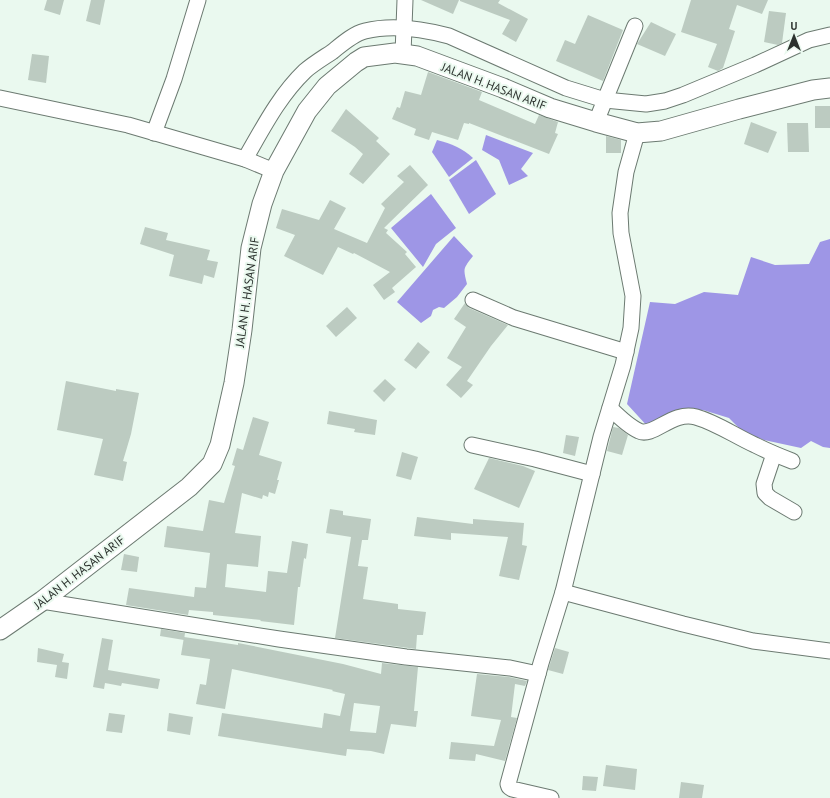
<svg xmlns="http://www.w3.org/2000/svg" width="830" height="798" font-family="'PT Sans',sans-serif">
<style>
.water{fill:#9e96e6}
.building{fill:#bccbc1;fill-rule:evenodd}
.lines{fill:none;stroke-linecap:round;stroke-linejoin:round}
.minor-casing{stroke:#6c7a71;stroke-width:17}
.major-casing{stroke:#6c7a71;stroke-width:21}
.minor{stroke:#fff;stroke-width:15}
.major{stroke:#fff;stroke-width:19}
.labels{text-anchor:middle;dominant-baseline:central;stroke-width:4;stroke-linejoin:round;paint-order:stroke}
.street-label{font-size:12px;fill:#2c322e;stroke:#eaf9ef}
</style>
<rect width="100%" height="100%" fill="#eaf9ef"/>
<g class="water">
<path d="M486,135L533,153L521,169L528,176L509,185L499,160L482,150Z"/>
<path d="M437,140C452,144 462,148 473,158L449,177L432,152Z"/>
<path d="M476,160L496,194L469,214L449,180Z"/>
<path d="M431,194L456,228L436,244L423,267L391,228Z"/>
<path d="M454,236L473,256C463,269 463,268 467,284L457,297L444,308L439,307L433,310L431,316L421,323L397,302Z"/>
<path d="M830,239V448L823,447L811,441L801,448L764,440L742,431L729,418L703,410L678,414L649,428L627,404L650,302L675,304L704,292L738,295L751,257L775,265L809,264L820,242Z"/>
</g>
<g class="building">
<path d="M47,0H64L60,15L44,10Z"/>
<path d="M91,0H105L100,25L86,21Z"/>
<path d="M421,0H459L453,14Z"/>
<path d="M460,0H500L498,3L528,19L516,42L502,34L510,20L460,1Z"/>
<path d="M691,0H768L762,14L737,5L729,29L735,31L723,68L718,71L708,67L717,44L681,32Z"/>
<path d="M769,11L786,13L782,43L778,45L764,42Z"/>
<path d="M588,15L623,30L603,81L556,61L565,40L575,44Z"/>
<path d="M651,22L676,34L665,56L637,44Z"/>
<path d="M32,54L49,56L46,83L28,80Z"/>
<path d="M428,72L482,92L479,100L535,124L539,115L558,122L555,133L558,134L549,154L469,123V124L464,123L458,140L432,132L429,140L414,135L416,129L392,119L397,107L400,108L405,91L421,95Z"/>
<rect x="815" y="106" width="15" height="22"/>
<path d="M346,109L379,138L376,141L390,154L363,184L349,174L363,154L355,147L331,131Z"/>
<path d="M751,122L777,132L768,153L744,144Z"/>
<path d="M787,123H808L809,152H788Z"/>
<path d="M606,136L621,140V153H606Z"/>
<path d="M410,165L428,185L384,228L388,230L386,233L407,252L405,254L416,267L392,288L395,292L384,300L373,285L390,272L354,253L353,254L338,247L323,275L284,256L295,235L276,228L282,209L319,220L330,200L346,208L334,229L367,243L385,208L381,204L404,182L397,176Z"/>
<path d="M145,227L168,233L166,240L210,250L207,260L218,262L214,278L204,275L202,284L169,276L174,255L140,244Z"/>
<path d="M465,303L469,308L508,325L491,346L467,381L473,385L461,398L446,385L462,367L447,358L466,327L454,319Z"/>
<path d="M347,307L357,318L336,337L326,326Z"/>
<path d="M418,342L430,352L416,369L404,360Z"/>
<path d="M385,379L396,389L384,402L373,391Z"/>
<path d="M66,381L116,391V389L139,393L131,434L123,461L127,462L123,481L94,475L103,439L57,430Z"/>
<path d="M329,411L377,420L375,435L354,432L355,429L327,424Z"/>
<path d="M253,417L269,422L259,455L282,462L277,480H279L275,494L269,492L268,497L263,495L262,499L242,493L235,533L261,536L258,567L227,564L225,587L266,592L268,571L287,573L292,541L308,544L306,559L304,558L300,587H298L294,625L260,621L261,620L213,615V612L189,610L188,615L126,605L129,588L194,597L195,587L206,588L210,553L164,547L167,526L203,531L209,500L224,503L235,466L232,465L237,448L243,450Z"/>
<path d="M613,427L619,428L628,435L622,455L607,451Z"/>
<path d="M566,435L579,437L575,456L563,453Z"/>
<path d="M402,452L418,457L411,480L396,476Z"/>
<path d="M489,458L523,466L535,471L519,508L474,489Z"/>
<path d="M330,509L343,511V515L371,519L368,540H362L358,566L368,567L363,599L398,604V609L426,612L423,635H417L416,649L335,638L351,537L326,533Z"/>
<path d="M417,517L473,524V519L524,523L522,545L527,546L519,580L499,576L508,537L451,533V540L414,536Z"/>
<path d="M124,554L139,557L137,572L121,570Z"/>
<path d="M161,629L185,633L184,640L160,636Z"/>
<path d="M184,637L238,645V643L343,664L381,674L382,663L418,667L414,711H418L416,727L391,724L384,754L371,751L347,749L346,756L218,736L222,713L322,728L324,713L340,716L345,694L332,691L333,690L232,669L225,709L196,704L200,684L206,685L210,659L181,655ZM354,703L380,706L376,733L350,731Z"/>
<path d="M102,638L113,640L108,670L160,679L158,689L122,683L121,686L105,683L104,689L93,687Z"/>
<path d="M38,648L64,654L62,662L69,663L67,679L55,677L57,665L37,662Z"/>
<path d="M555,648L569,652L563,674L548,670Z"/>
<path d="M477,674L509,677L527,681L525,686L515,684L511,717L517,718L505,761L476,754L475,761L449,759L451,742L494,746L501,720L471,716Z"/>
<path d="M109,713L125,715L122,733L106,731Z"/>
<path d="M169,713L193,717L190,735L167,731Z"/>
<path d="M606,765L637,769L635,790L603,786Z"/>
<path d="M583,776L598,777L596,791L582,790Z"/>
<path d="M681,782L704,785L702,798H679Z"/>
</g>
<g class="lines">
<defs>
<g id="minor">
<path d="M403,54L405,0"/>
<path d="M0,98L128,125L245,159L274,171"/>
<path d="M596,122L635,26"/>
<path d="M154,133L174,79L198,0"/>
<path d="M245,159C263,128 279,96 305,71C313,64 323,58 332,52C342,44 353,34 365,31C393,24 423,29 449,36L566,88L605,100L646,104L665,101L683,95L755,65L809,40L830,35"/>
<path d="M473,300L514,318L626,352"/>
<path d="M610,408C618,416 628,426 639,431C653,438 673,410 696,417C717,423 735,436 755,445C767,451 779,456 792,461"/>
<path d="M472,445L535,459L592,474"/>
<path d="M774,454L764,484L765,493L770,498L794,512"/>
<path d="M563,592L683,624L753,641L830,651"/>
<path d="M42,601L279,639L406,657L510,668L538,674"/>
<path d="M551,798L512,789L509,787L508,784L541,663L563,592L601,437L623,365L631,328L633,296L621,233L620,213L626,172L637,133"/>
</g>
<path id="major" d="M0,630L42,601L189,487L212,464L220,445L234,383L242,330L251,248L262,204L274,171L307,111L327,86L356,62L364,57L395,53L417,56L503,88L550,108L596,122L637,133L661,131L739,109L813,90L830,88"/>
</defs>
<use href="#minor" class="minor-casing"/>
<use href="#major" class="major-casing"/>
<use href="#minor" class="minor"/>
<use href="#major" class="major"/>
</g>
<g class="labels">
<g class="street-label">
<text transform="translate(494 86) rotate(21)">JALAN H. HASAN ARIF</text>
<text transform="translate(247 292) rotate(-82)">JALAN H. HASAN ARIF</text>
<text transform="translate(79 572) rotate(-38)">JALAN H. HASAN ARIF</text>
</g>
</g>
<g transform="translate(794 36)" stroke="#eaf9ef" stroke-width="3" paint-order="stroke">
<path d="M0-3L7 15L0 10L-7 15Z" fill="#2c322e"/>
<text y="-6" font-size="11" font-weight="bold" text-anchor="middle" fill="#2c322e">U</text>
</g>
</svg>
